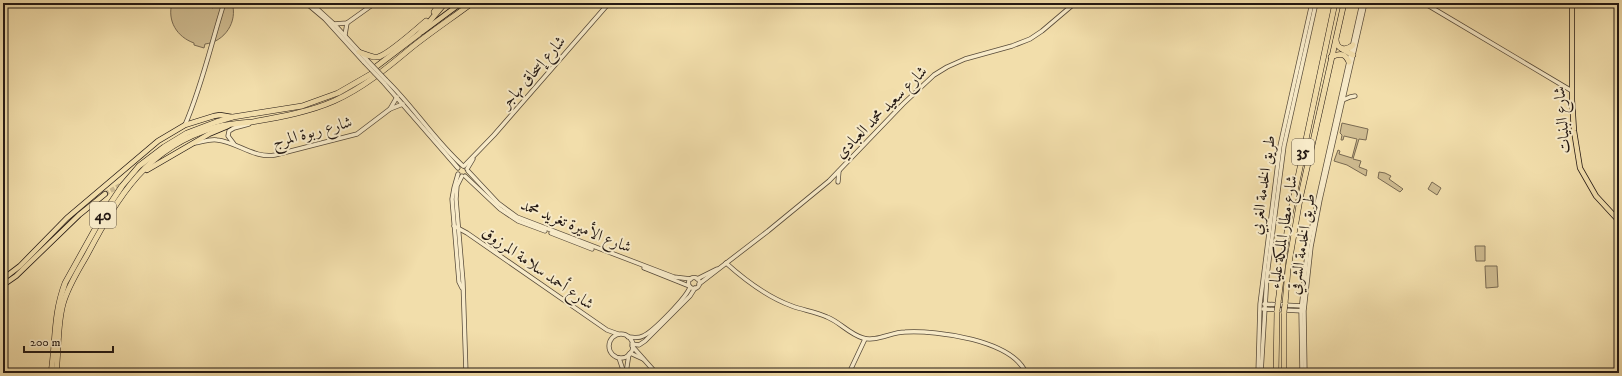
<svg xmlns="http://www.w3.org/2000/svg" width="1622" height="376" font-family="'IM FELL DW Pica',Amiri,serif">
<style>
.green{fill:#cfbc91;stroke:#796a52}
.lines{fill:none;stroke-linecap:round;stroke-linejoin:round}
.major-tunnel{stroke:#c9b68d;stroke-width:4.5;stroke-dasharray:4.5 2;stroke-linecap:butt}
.minor-casing{stroke:#574a39;stroke-width:5}
.major-casing{stroke:#231813;stroke-width:6}
.highway-casing{stroke:#231813;stroke-width:6}
.minor{stroke:#f7eac8;stroke-width:3.5}
.major{stroke:#f2deab;stroke-width:4.5}
.highway{stroke:#f2deab;stroke-width:5}
.minor-bridge-casing{stroke:#574a39;stroke-width:5;stroke-linecap:butt}
.highway-bridge-casing{stroke:#231813;stroke-width:6;stroke-linecap:butt}
.minor-bridge{stroke:#f7eac8;stroke-width:3.5}
.highway-bridge{stroke:#f2deab;stroke-width:5}
.labels{text-anchor:middle;dominant-baseline:central;stroke-width:4;stroke-linejoin:round;paint-order:stroke}
.shield{fill:#f7eac8;stroke:#635749;stroke-width:1}
.shield-label{font-size:15px;font-weight:bold;fill:#231813}
.street-label{font-size:16px;fill:#231813;stroke:#f7eac8}
</style>
<rect width="100%" height="100%" fill="#f2deab"/>
<filter id="stains"><feTurbulence type="fractalNoise" baseFrequency=".005" numOctaves="4"/><feColorMatrix values="0 0 0 0 .2 0 0 0 0 .09 0 0 0 0 .02 0 0 0 .5 -.17"/></filter>
<radialGradient id="worn" r=".72"><stop offset=".6" stop-color="#630" stop-opacity="0"/><stop offset="1" stop-color="#630" stop-opacity=".3"/></radialGradient>
<g class="green">
<path d="M172,3H212L211,5L212,8L215,7L214,3H232C238,21 225,42 205,44L204,48L194,45V43C177,37 167,21 172,3Z"/>
<path d="M1342,123L1368,129L1366,140L1359,139L1353,159L1361,161L1359,167L1367,170L1366,176L1347,165L1334,161L1338,150L1340,151L1339,154L1352,158L1357,139L1344,136L1343,140H1341L1342,135L1340,133Z"/>
<path d="M1379,172L1385,173L1391,176L1389,179L1403,189L1400,192L1378,178Z"/>
<path d="M1432,182L1441,188L1437,195L1428,189Z"/>
<path d="M1475,246H1485V261H1476Z"/>
<path d="M1485,266H1497L1498,287L1486,288Z"/>
</g>
<g class="lines">
<path class="major-tunnel" d="M105,194L138,175"/>
<defs>
<g id="minor">
<path d="M306,3L325,19L364,62"/>
<path d="M311,3L334,24L367,60"/>
<path d="M1424,3L1572,91"/>
<path d="M334,24L347,23L375,3"/>
<path d="M345,35L347,23"/>
<path d="M386,80C414,107 434,140 463,166"/>
<path d="M384,83L458,168"/>
<path d="M1343,100L1350,97L1355,96"/>
<path d="M390,109L403,104"/>
<path d="M185,125C202,86 211,44 224,3"/>
<path d="M195,143C202,142 209,139 217,140C237,142 255,159 275,155L357,134L390,109L397,97"/>
<path d="M234,144L228,136L229,131L234,128L249,124"/>
<path d="M464,166L494,135L609,3"/>
<path d="M467,169L473,159"/>
<path d="M468,171L498,203L517,217L674,277L691,279"/>
<path d="M458,174L454,188L452,199L459,282L462,288"/>
<path d="M462,176L457,186L456,199L463,282L466,373"/>
<path d="M465,176L500,209L518,221L545,231"/>
<path d="M838,182L839,171"/>
<path d="M454,226L467,233L607,330L618,334"/>
<path d="M551,233L592,249"/>
<path d="M726,263C746,281 767,297 792,306C803,310 816,312 827,317C840,322 849,334 863,338C876,342 892,332 905,332C937,330 1012,340 1026,373"/>
<path d="M644,268L689,286"/>
<circle cx="694" cy="283" r="5.5"/>
<path d="M697,279L717,269"/>
<path d="M699,284L768,231L829,181L903,104L934,75L947,67L965,59L1012,46L1030,39L1042,31L1075,3"/>
<path d="M1264,304L1303,306"/>
<path d="M1263,309L1303,311"/>
<circle cx="621" cy="346" r="12"/>
<path d="M628,337C633,337 638,339 643,336C653,332 687,297 690,287"/>
<path d="M632,344L639,345L645,341L690,296L695,288"/>
<path d="M632,346L656,373"/>
<path d="M630,353L643,359"/>
<path d="M619,358L624,373"/>
<path d="M626,373L629,354"/>
<path d="M849,373L865,339"/>
<path d="M1258,373L1260,304L1280,146L1312,3"/>
<path d="M1261,373L1267,276L1284,146L1316,3"/>
<path d="M1302,373L1301,311L1308,244L1362,3"/>
<path d="M1305,373L1304,311L1311,247L1320,200L1365,3"/>
</g>
<g id="major">
<path d="M1572,3V100L1574,131L1580,168L1596,196L1619,221"/>
<path d="M422,32L461,3"/>
<path d="M147,170L209,134L228,126"/>
<path d="M3,279L20,266L67,218L158,141L185,125L214,116L220,115L232,117"/>
<path d="M3,285L16,276L79,215L105,194"/>
</g>
<g id="highway">
<path d="M434,12L440,3"/>
<path d="M1336,40C1337,50 1346,51 1353,45"/>
<path d="M1342,49L1353,55"/>
<path d="M359,52C365,54 372,58 378,57C387,55 418,28 426,21"/>
<path d="M1331,57C1340,53 1345,53 1349,62"/>
<path d="M1278,303L1288,224L1335,3"/>
<path d="M1285,304L1288,269L1300,199L1344,3"/>
<path d="M51,373C56,341 53,315 65,283L104,213L122,186L139,166L164,147L187,133L216,122L233,117L302,106L338,93L371,74L377,66L419,34L445,3"/>
<path d="M56,373C59,350 57,326 63,304C68,286 78,271 87,255C119,195 147,147 216,127C228,124 240,123 252,122C280,117 309,112 334,101C363,88 387,68 411,48C431,32 452,18 472,3"/>
<path d="M1276,373L1277,311"/>
<path d="M1284,373V312"/>
</g>
</defs>
<use href="#minor" class="minor-casing"/>
<use href="#major" class="major-casing"/>
<use href="#highway" class="highway-casing"/>
<use href="#minor" class="minor"/>
<use href="#major" class="major"/>
<use href="#highway" class="highway"/>
<defs>
<g id="minor-bridge">
<path d="M367,60L386,80"/>
<path d="M364,62L384,83"/>
</g>
<g id="highway-bridge">
<path d="M1277,311L1278,303"/>
<path d="M1284,312L1285,304"/>
</g>
</defs>
<use href="#minor-bridge" class="minor-bridge-casing"/>
<use href="#highway-bridge" class="highway-bridge-casing"/>
<use href="#minor-bridge" class="minor-bridge"/>
<use href="#highway-bridge" class="highway-bridge"/>
</g>
<g class="labels">
<g class="shield">
<rect x="1292" y="139" width="22" height="26" rx="3"/>
<rect x="90" y="202" width="26" height="26" rx="3"/>
</g>
<g class="shield-label">
<text x="1303" y="152">35</text>
<text x="103" y="215">40</text>
</g>
<g class="street-label">
<text transform="translate(533 72) rotate(-49)">شارع إسحاق مهاجر</text>
<text transform="translate(881 112) rotate(-45)">شارع سعيد محمد العبادي</text>
<text transform="translate(1562 120) rotate(-95)">شارع البنيات</text>
<text transform="translate(312 132) rotate(-15)">شارع ربوة المرج</text>
<text transform="translate(1263 185) rotate(-82)">طريق الخدمة الغربي</text>
<text transform="translate(576 226) rotate(22)">شارع الأميرة تغريد محمد</text>
<text transform="translate(1283 232) rotate(-81)">شارع مطار الملكة علياء</text>
<text transform="translate(1302 244) rotate(-81)">طريق الخدمة الشرقي</text>
<text transform="translate(538 268) rotate(35)">شارع أحمد سلامة المرزوق</text>
</g>
</g>
<rect width="1622" height="376" fill="none" stroke="#f2deab" stroke-width="16"/>
<rect x="4" y="4" width="1614" height="368" fill="none" stroke="#231813" stroke-width="2"/>
<rect x="8" y="8" width="1606" height="360" fill="none" stroke="#231813"/>
<path d="M24 346v6h89v-6" fill="none" stroke="#231813" stroke-width="2"/>
<text x="30" y="346" font-size="12" fill="#231813" stroke="#f7eac8" stroke-width="3" paint-order="stroke">200 m</text>
<rect width="100%" height="100%" filter="url(#stains)"/>
<rect width="100%" height="100%" fill="url(#worn)"/>
</svg>
